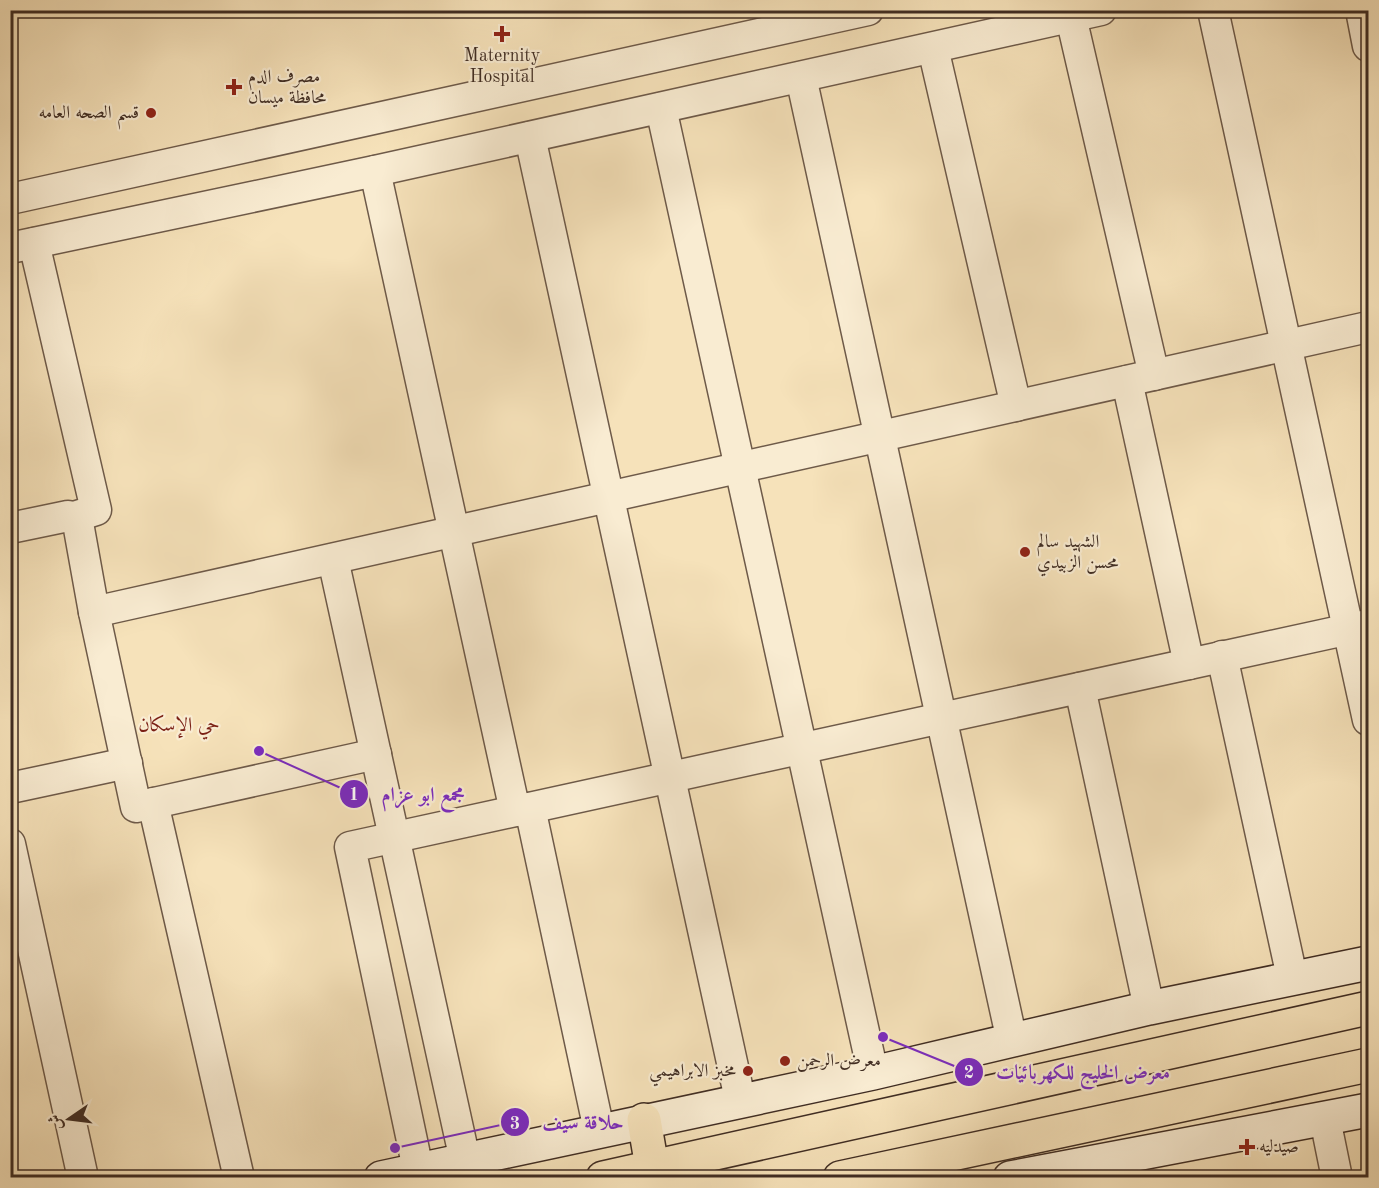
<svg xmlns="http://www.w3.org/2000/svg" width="1379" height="1188" font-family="'Old Standard TT',Amiri,serif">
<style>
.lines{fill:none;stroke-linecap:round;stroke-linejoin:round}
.street-casing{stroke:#6e5a49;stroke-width:33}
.secondary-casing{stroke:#402d23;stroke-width:36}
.primary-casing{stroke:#402d23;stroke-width:36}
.street{stroke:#f9ecd2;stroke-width:30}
.secondary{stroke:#f9ecd2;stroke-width:33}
.primary{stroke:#f6e2ba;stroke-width:33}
.poi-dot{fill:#8f2418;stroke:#f9ecd2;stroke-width:2}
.labels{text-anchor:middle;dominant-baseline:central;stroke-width:4.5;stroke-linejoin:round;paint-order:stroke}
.poi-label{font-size:18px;fill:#402d23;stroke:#f9ecd2;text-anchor:start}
.neighbourhood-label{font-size:20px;fill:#7a1f14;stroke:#f9ecd2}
.leader{fill:none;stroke:#7b2cbf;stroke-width:2}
.callout-dot{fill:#7b2cbf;stroke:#f9ecd2;stroke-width:2}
.mark-label{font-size:18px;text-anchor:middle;font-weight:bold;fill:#fff}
.callout-label{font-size:20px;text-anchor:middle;font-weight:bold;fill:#7b2cbf;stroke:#f9ecd2;stroke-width:4.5;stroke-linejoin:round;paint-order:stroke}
</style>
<rect width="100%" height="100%" fill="#f6e2ba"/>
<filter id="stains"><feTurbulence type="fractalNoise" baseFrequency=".00333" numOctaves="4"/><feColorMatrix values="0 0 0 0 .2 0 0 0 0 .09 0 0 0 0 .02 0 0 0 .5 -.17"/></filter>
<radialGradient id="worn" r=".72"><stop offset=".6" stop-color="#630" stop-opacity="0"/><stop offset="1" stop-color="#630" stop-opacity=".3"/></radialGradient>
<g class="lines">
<defs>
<g id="street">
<path d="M1213,10L1368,720"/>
<path d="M1361,10L1368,46"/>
<path d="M1071,17L1154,375"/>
<path d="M933,48L1016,406"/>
<path d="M801,77L1012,1041"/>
<path d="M661,108L873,1073"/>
<path d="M530,137L740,1099"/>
<path d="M375,171L515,811"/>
<path d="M10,199L868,10"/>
<path d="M10,248L375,171L1101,10"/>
<path d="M1127,381L1189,664"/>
<path d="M74,517L78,523L94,612L136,807L376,754"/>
<path d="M10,528L68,516L74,517L96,510L34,243"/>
<path d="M333,559L465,1160"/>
<path d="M94,612L1368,327"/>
<path d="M1222,656L1292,977"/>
<path d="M1080,688L1149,1008"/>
<path d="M10,788L127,763"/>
<path d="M153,803L239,1178"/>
<path d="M530,808L599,1130"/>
<path d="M10,844L83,1178"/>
<path d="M1325,1119L1337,1178"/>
<path d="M418,1169L350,847L1368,625"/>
</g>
<g id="secondary">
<path d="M381,1178L873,1073L1149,1008L1368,963"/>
<path d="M1010,1178L1368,1110"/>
</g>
<g id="primary">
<path d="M644,1120L652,1167"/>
<path d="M603,1178L1368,1008"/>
<path d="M840,1178L1368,1065"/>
</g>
</defs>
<use href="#street" class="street-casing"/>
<use href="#secondary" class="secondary-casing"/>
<use href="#primary" class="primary-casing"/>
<use href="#street" class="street"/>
<use href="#secondary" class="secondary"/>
<use href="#primary" class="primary"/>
</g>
<g class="poi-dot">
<path d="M499 25h6v6h6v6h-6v6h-6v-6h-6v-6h6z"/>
<path d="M231 78h6v6h6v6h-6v6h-6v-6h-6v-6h6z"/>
<circle cx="151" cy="113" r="6"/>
<circle cx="1025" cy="552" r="6"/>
<circle cx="785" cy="1061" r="6"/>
<circle cx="748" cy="1071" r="6"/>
<path d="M1244 1138h6v6h6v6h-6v6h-6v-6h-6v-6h6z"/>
</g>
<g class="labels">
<g class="poi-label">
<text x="502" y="56" text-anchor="middle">Maternity<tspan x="502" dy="21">Hospital</tspan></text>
<text x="248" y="77">مصرف الدم<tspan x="248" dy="21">محافظة ميسان</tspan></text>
<text x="139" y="113" text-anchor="end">قسم الصحه العامه</text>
<text x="1037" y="542">الشهيد سالم<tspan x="1037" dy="21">محسن الزبيدي</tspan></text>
<text x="797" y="1061">معرض الرحمن</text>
<text x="736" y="1071" text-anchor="end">مخبز الابراهيمي</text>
<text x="1259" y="1147">صيدليه</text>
</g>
<g class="neighbourhood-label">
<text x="179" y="726">حي الإسكان</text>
</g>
</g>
<path class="leader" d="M259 751L354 794M883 1037L969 1072M395 1148L515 1122"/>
<g class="callout-dot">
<circle cx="259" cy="751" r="6"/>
<circle cx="883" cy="1037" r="6"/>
<circle cx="395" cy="1148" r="6"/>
<circle cx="354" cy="794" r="15"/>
<circle cx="969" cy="1072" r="15"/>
<circle cx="515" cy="1122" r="15"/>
</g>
<g class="mark-label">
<text x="354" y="800">1</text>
<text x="969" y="1078">2</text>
<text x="515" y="1129">3</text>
</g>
<g class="callout-label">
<text x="423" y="801">مجمع ابو عزام</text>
<text x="1083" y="1079">معرض الخليج للكهربائيات</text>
<text x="583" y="1129">حلاقة سيف</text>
</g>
<rect width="1379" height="1188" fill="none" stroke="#f6e2ba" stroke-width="36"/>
<rect x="12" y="12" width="1355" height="1164" fill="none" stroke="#402d23" stroke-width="3"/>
<rect x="18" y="18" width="1343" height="1152" fill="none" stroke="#402d23" stroke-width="1.5"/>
<g transform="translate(69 1119) rotate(256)" stroke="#f9ecd2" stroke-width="4.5" paint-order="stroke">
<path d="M0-4.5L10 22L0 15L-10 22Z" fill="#402d23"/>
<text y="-9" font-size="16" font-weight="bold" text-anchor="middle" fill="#402d23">ش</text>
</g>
<rect width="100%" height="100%" filter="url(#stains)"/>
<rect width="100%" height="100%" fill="url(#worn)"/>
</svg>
